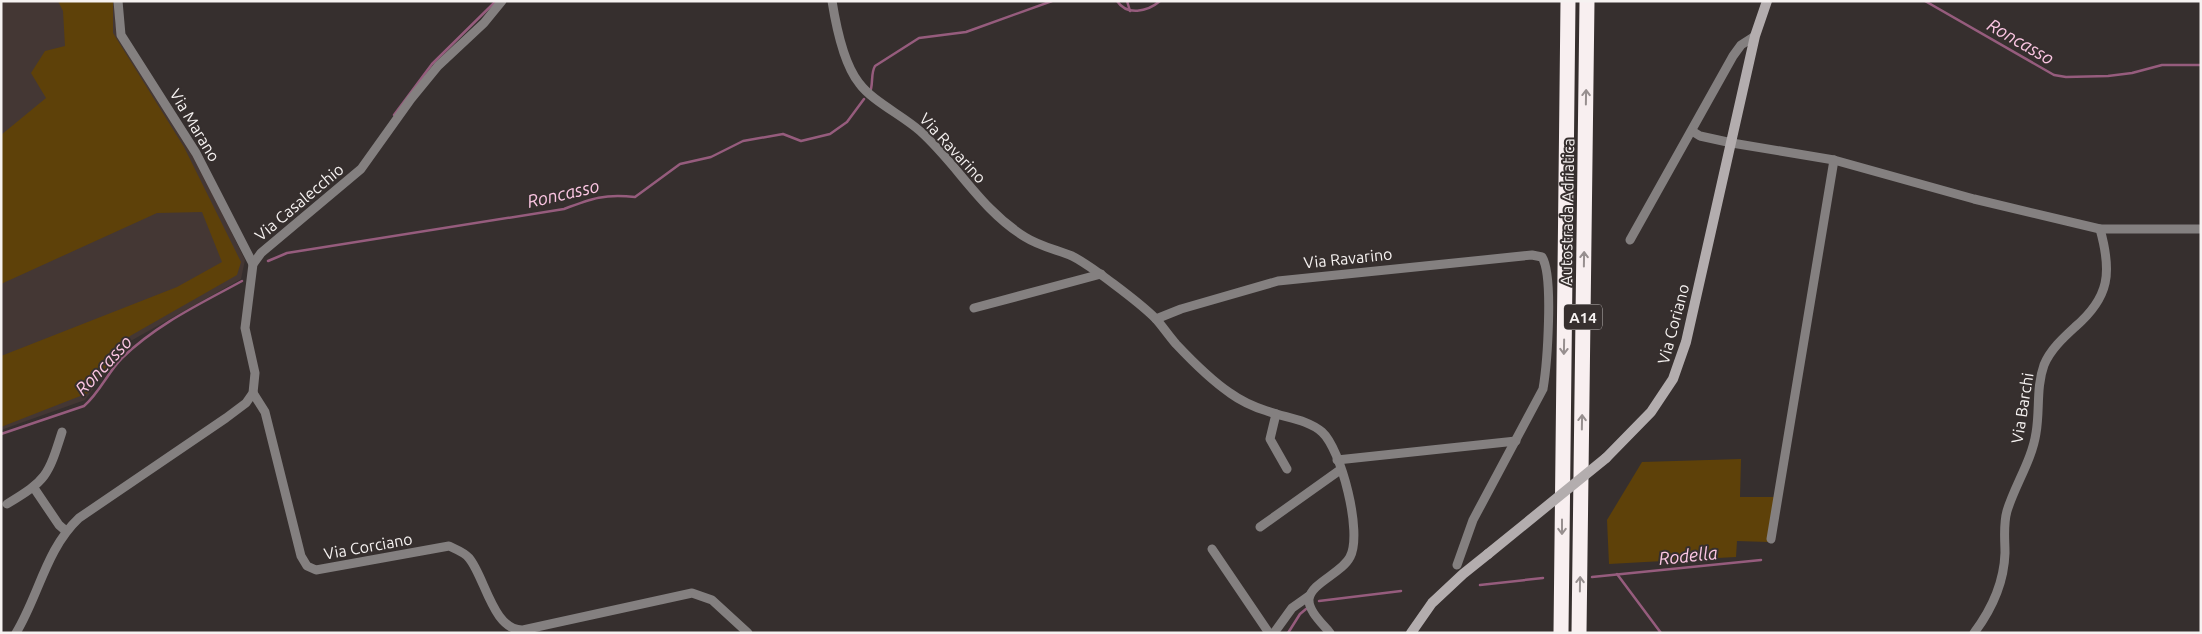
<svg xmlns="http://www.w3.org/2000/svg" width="2202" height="634" font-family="Ubuntu,sans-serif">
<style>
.built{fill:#443734}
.green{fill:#5e4109}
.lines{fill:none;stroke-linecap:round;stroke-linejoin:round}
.stream{stroke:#965c7d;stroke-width:2.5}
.minor{stroke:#848080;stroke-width:9}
.secondary{stroke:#b3adae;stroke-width:10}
.motorway{stroke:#f8eff0;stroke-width:15}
.secondary-bridge{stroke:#b3adae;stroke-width:10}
.oneway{stroke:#978f8f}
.labels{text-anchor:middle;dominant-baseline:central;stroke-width:4;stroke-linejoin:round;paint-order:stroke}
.shield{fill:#362f2e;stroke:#bcb8b6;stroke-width:1}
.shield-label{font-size:15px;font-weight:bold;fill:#f6f2f1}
.street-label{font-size:16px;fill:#f6f2f1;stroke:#362f2e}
.water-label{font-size:18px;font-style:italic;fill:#fcc6e3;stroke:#362f2e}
</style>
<rect width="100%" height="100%" fill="#362f2e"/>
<path class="built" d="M1,1H115V22L119,37L195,158L245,260L241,279L127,343L85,400L1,430Z"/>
<g class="green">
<path d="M58,1H113V33L184,147L241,262L237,275L130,336L88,393L1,427V356L177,287L222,262L202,212L157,213L1,284V135L46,98L31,73L45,51L65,46L63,11Z"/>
<path d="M1741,459L1740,497H1775L1768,542L1737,541L1736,557L1609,564L1607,520L1642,462Z"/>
</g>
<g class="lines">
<g class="stream">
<path d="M1117,1C1127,16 1147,12 1160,1"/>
<path d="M1127,1L1130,11"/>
<path d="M1925,1L2054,75L2066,77L2108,76L2132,73L2162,65H2201"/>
<path d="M871,89C873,80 871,73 875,66L919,38L966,32L1052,1"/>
<path d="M394,115L432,64L496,1"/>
<path d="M268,261L287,253L564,209C593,198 604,194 635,197L680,164L711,157L743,141L783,134L801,141L830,134L847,122L864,99"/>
<path d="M1,434L84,406C100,392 108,372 122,358C157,324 200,304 242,281"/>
<path d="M1617,574L1661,633"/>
<path d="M1592,577L1761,560"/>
<path d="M1480,585L1543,578"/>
<path d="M1319,601L1401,591"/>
<path d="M1288,633L1300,614L1306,609"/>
</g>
<g class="minor">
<path d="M118,1L121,35L196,153L253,264"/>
<path d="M832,1C836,26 843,63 859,83C872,101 902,115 920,131C958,165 980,209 1025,237C1039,246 1057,250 1072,256C1082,261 1093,269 1103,276C1120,289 1140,303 1156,319C1163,327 1169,336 1176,344C1192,361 1211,380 1230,393C1241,401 1254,407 1267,411C1285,418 1307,419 1322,432C1341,449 1363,533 1350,557C1342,573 1311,583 1309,599C1308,611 1323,624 1330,633"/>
<path d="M1692,131L1700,136L1732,143L1834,160L1974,199L2100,229H2201"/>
<path d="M1630,240L1733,56L1741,45L1755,36"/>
<path d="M974,308L1101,274"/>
<path d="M1156,319L1181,309L1278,281L1532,255L1542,257C1554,276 1547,365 1543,389L1473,520L1457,565"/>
<path d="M253,393L265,412L301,556L307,566L316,570L449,546C455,549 464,552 469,558C485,577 493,631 523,630L692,593L712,600L748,633"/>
<path d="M1276,414L1270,439L1287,469"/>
<path d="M1337,460L1516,441"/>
<path d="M34,488L59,525L66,531"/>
<path d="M7,504C47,480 48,476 62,432"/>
<path d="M1260,527L1340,470"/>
<path d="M1771,539L1834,160"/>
<path d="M1212,549L1269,633"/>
<path d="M16,633C39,595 46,549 79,518L226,418L246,403L253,393L255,373L245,328L253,264L261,253L361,169L411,99L438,66L484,23L502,1"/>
<path d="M1274,633L1292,608L1309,596"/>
<path d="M1974,633C1992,609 2004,583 2005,553C2005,539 2003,525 2007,511C2015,485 2032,460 2036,433C2040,411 2036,387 2044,365C2050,350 2063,338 2075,327C2110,297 2112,272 2100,229"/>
</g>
<g class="secondary">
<path d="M1606,458L1651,412L1673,379L1686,342L1755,36L1767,1"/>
<path d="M1411,633L1432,603L1463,574L1488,554"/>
</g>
<g class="motorway">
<path d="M1561,633L1568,1"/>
<path d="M1579,633L1587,1"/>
</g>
<path class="secondary-bridge" d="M1488,554L1606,458"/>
</g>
<defs><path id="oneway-shaft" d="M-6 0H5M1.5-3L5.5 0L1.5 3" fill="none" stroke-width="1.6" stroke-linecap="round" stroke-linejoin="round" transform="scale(1.25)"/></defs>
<g class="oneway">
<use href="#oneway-shaft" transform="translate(1586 97) rotate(-89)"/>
<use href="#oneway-shaft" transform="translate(1584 259) rotate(-89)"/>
<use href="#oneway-shaft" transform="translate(1564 347) rotate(91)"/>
<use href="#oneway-shaft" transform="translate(1582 422) rotate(-89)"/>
<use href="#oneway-shaft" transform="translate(1562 527) rotate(90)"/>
<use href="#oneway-shaft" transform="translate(1580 584) rotate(-89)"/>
</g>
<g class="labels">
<rect class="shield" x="1564" y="304.5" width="38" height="25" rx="4"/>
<g class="shield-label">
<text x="1583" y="317">A14</text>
</g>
<g class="street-label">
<text transform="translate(195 125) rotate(59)">Via Marano</text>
<text transform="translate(953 148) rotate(47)">Via Ravarino</text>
<text transform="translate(299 202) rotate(-40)">Via Casalecchio</text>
<text transform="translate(1567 212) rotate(-89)">Autostrada Adriatica</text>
<text transform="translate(1348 258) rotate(-6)">Via Ravarino</text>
<text transform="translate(1673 324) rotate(-75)">Via Coriano</text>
<text transform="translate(2022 408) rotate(-81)">Via Barchi</text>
<text transform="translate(368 546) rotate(-10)">Via Corciano</text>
</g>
<g class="water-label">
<text transform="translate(2021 41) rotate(30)">Roncasso</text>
<text transform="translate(563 193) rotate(-13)">Roncasso</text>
<text transform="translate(103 365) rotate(-47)">Roncasso</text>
<text transform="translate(1688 555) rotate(-6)">Rodella</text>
</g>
</g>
<rect width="2202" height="634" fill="none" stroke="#f6f2f1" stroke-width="5"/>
</svg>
